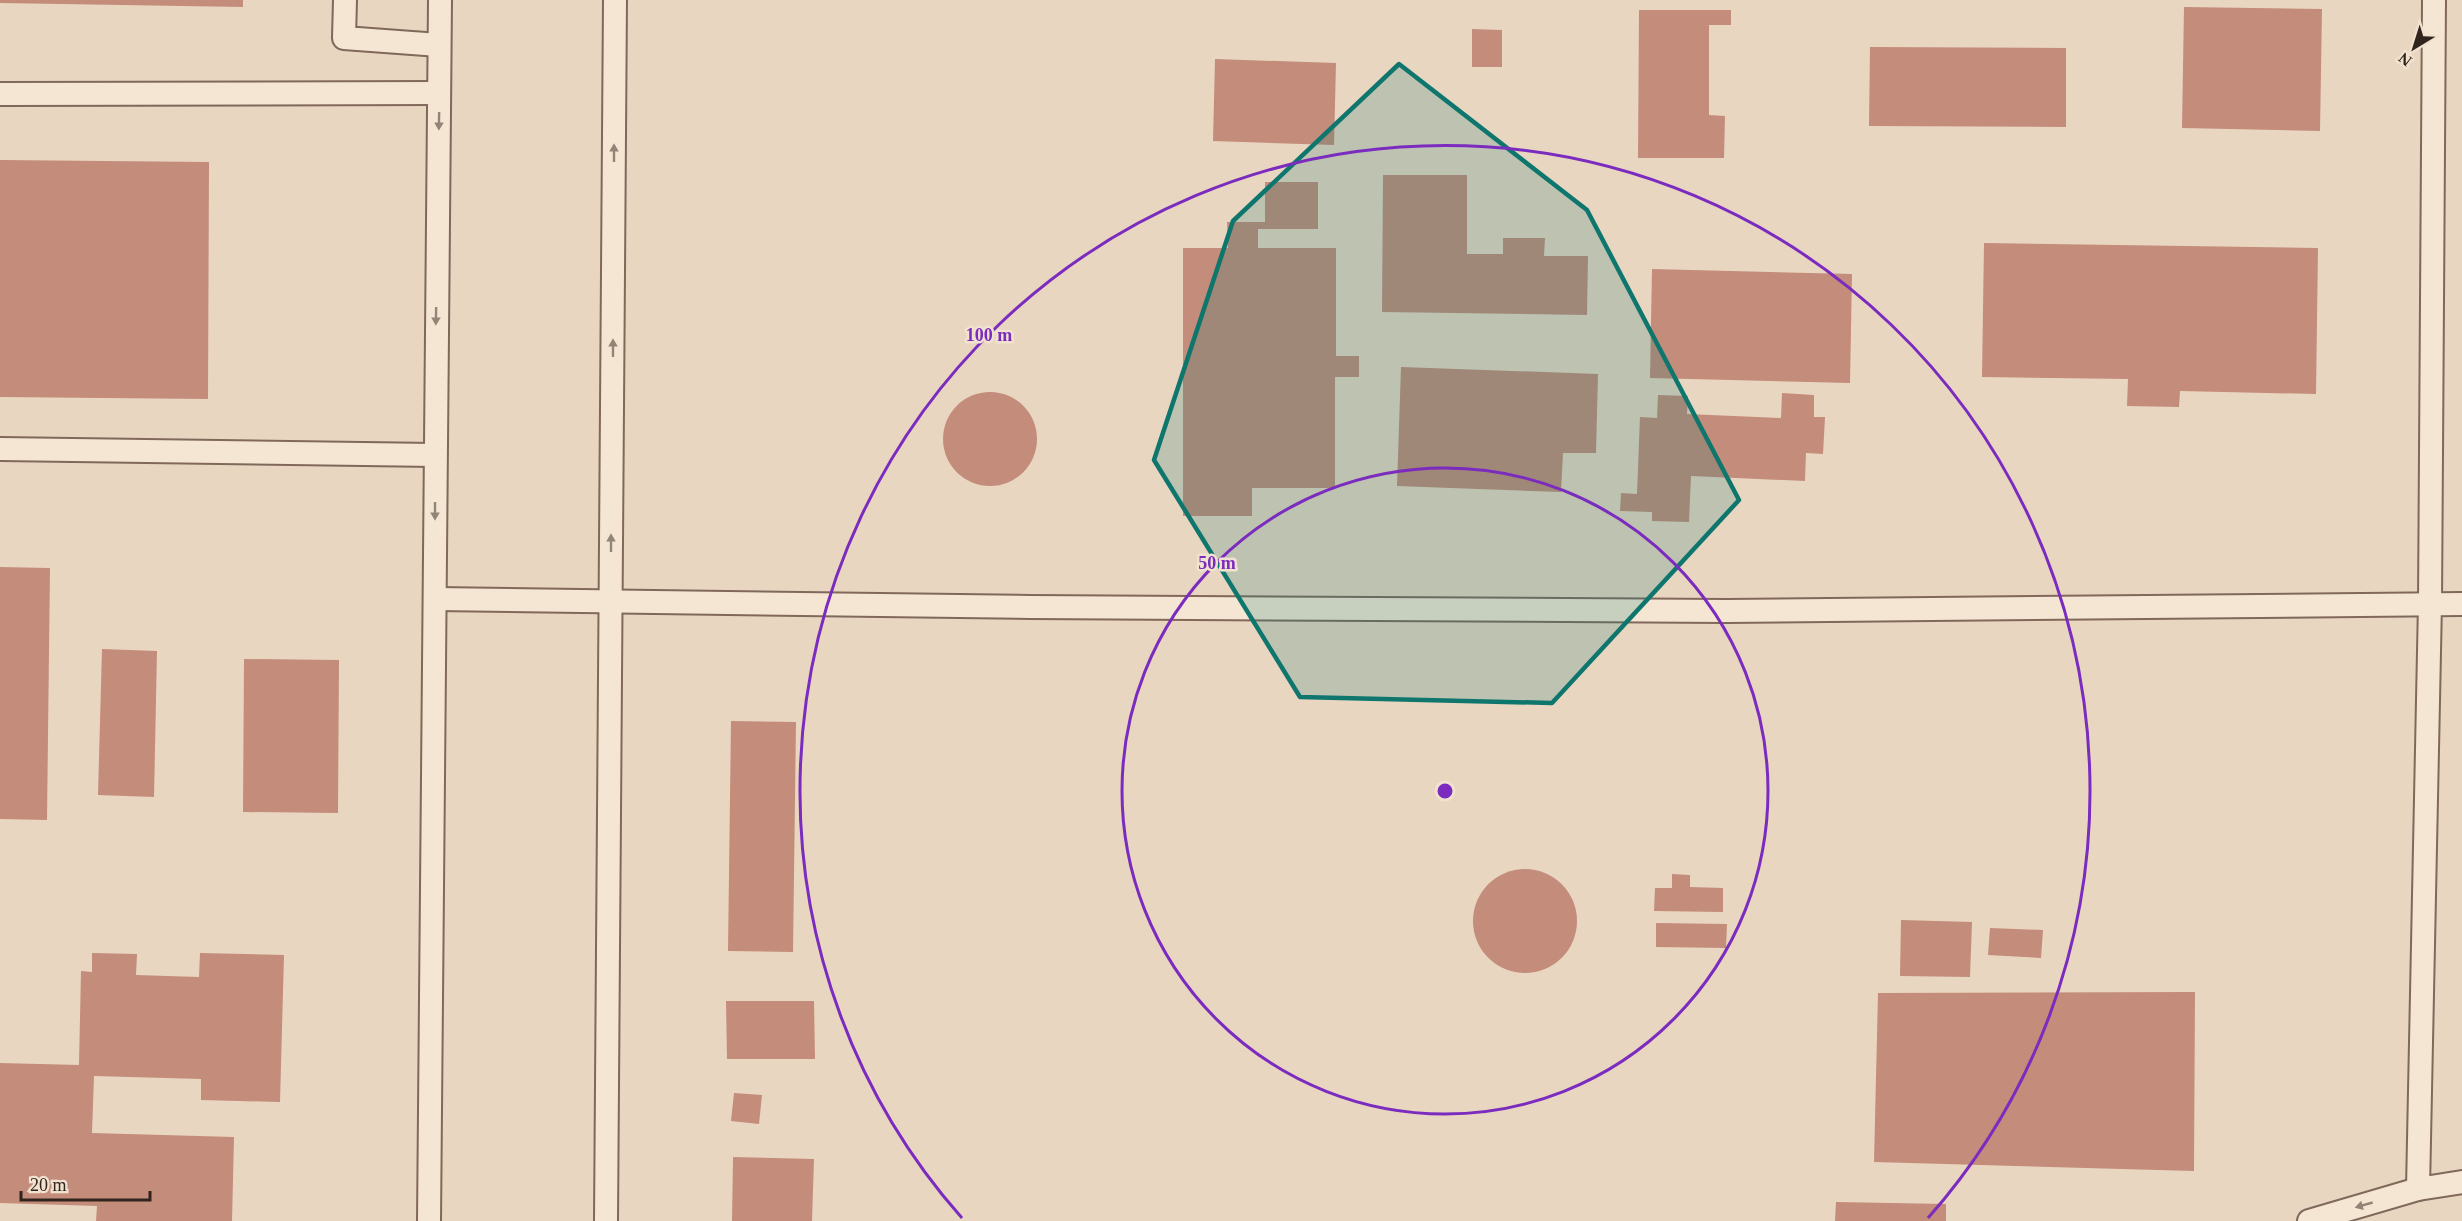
<svg xmlns="http://www.w3.org/2000/svg" width="2462" height="1221" font-family="Georgia,serif">
<style>
.building{fill:#c48c7a}
.lines{fill:none;stroke-linecap:round;stroke-linejoin:round}
.lane-casing{stroke:#80685a;stroke-width:26}
.lane{stroke:#f5e5d3;stroke-width:22}
.oneway{fill:#938478}
.marked{fill:#0f766e;fill-opacity:0.2;stroke:#0f766e;stroke-width:4.5;stroke-linejoin:round}
.ring{fill:none;stroke:#7b2cbf;stroke-width:3}
.centre{fill:#7b2cbf;stroke:#f1e2cf;stroke-width:3}
.ring-label{font-size:18px;text-anchor:middle;font-weight:bold;fill:#7b2cbf;stroke:#f1e2cf;stroke-width:5;stroke-linejoin:round;paint-order:stroke}
</style>
<rect width="100%" height="100%" fill="#e9d6c1"/>
<g class="building">
<path d="M0,0H243V7L0,3Z"/>
<path d="M2184,7L2322,9L2320,131L2182,128Z"/>
<path d="M1639,10H1731V25H1709V115L1725,116L1724,158H1638Z"/>
<path d="M1472,29L1502,30V67H1472Z"/>
<path d="M1870,47L2066,48V127L1869,126Z"/>
<path d="M1215,59L1336,63L1334,145L1213,141Z"/>
<path d="M0,160L209,162L208,399L0,397Z"/>
<path d="M1383,175H1467V254H1503V238H1545L1544,256H1588L1587,315L1382,312Z"/>
<path d="M1265,182H1318V229H1258V248H1336V356H1359V377H1335V488H1252V516H1183V248H1228L1227,222H1265Z"/>
<path d="M1984,243L2318,248L2316,394L2180,391L2179,407L2127,406L2128,379L1982,377Z"/>
<path d="M1652,269L1852,274L1850,383L1650,378Z"/>
<path d="M1401,367L1598,374L1596,453H1563L1561,492L1397,486Z"/>
<circle cx="990" cy="439" r="47"/>
<path d="M1782,393L1814,395V417H1825L1823,454L1806,453L1805,481L1691,476L1689,522L1652,521V512L1620,511L1621,493L1637,494L1640,417L1657,418L1658,395L1688,396L1687,414L1781,418Z"/>
<path d="M0,567L50,568L47,820L0,819Z"/>
<path d="M102,649L157,651L154,797L98,795Z"/>
<path d="M244,659L339,660L338,813L243,812Z"/>
<path d="M731,721L796,722L793,952L728,951Z"/>
<circle cx="1525" cy="921" r="52"/>
<path d="M1672,874L1690,875V887L1723,888V912L1654,911L1655,888H1672Z"/>
<path d="M1901,920L1972,922L1970,977L1900,976Z"/>
<path d="M1656,923L1727,924L1726,948L1656,947Z"/>
<path d="M1990,928L2043,930L2041,958L1988,955Z"/>
<path d="M92,953L137,954L136,975L199,977L200,953L284,955L280,1102L201,1100V1079L94,1076L92,1133L234,1137L232,1221H96L97,1206L0,1203V1063L79,1065L81,971L92,972Z"/>
<path d="M2195,992L2194,1171L1874,1162L1878,993Z"/>
<path d="M726,1001H814L815,1059H727Z"/>
<path d="M734,1093L762,1095L759,1124L731,1121Z"/>
<path d="M733,1157L814,1159L812,1221H732Z"/>
<path d="M1836,1202L1946,1204V1221H1835Z"/>
</g>
<g class="lines">
<defs>
<g id="lane">
<path d="M345,0L344,38L439,45"/>
<path d="M0,94L439,93"/>
<path d="M0,449L435,455"/>
<path d="M436,599L1031,607L1726,611L2462,604"/>
<path d="M2418,1189L2430,603L2434,0"/>
<path d="M429,1221L440,0"/>
<path d="M606,1221L615,0"/>
<path d="M2309,1221L2418,1189L2462,1182"/>
</g>
</defs>
<use href="#lane" class="lane-casing"/>
<use href="#lane" class="lane"/>
</g>
<defs><path id="oneway-solid" d="M-6-.8H1V-3.2L6.5 0L1 3.2V.8H-6Z" transform="scale(1.5)"/></defs>
<g class="oneway">
<use href="#oneway-solid" transform="translate(439 121) rotate(91)"/>
<use href="#oneway-solid" transform="translate(614 153) rotate(-90)"/>
<use href="#oneway-solid" transform="translate(436 316) rotate(91)"/>
<use href="#oneway-solid" transform="translate(613 348) rotate(-90)"/>
<use href="#oneway-solid" transform="translate(435 511) rotate(90)"/>
<use href="#oneway-solid" transform="translate(611 543) rotate(-90)"/>
<use href="#oneway-solid" transform="translate(2364 1205) rotate(164)"/>
</g>
<path class="marked" d="M1399,64L1587,210L1739,500L1552,703L1300,697L1154,460L1233,221Z"/>
<g class="ring">
<circle cx="1445" cy="791" r="323"/>
<path d="M962 1218A645 645 0 1 1 1928 1218"/>
</g>
<circle cx="1445" cy="791" r="9" class="centre"/>
<g class="ring-label">
<text x="989" y="341">100 m</text>
<text x="1217" y="569">50 m</text>
</g>
<g transform="translate(2414 48) rotate(218)" stroke="#f1e2cf" stroke-width="4.5" paint-order="stroke">
<path d="M0-4.5L10 22L0 15L-10 22Z" fill="#31241d"/>
<text y="-9" font-size="16" font-weight="bold" text-anchor="middle" fill="#31241d">N</text>
</g>
<path d="M21 1191v9h129v-9" fill="none" stroke="#31241d" stroke-width="3"/>
<text x="30" y="1191" font-size="18" fill="#31241d" stroke="#f1e2cf" stroke-width="4.5" paint-order="stroke">20 m</text>
</svg>
